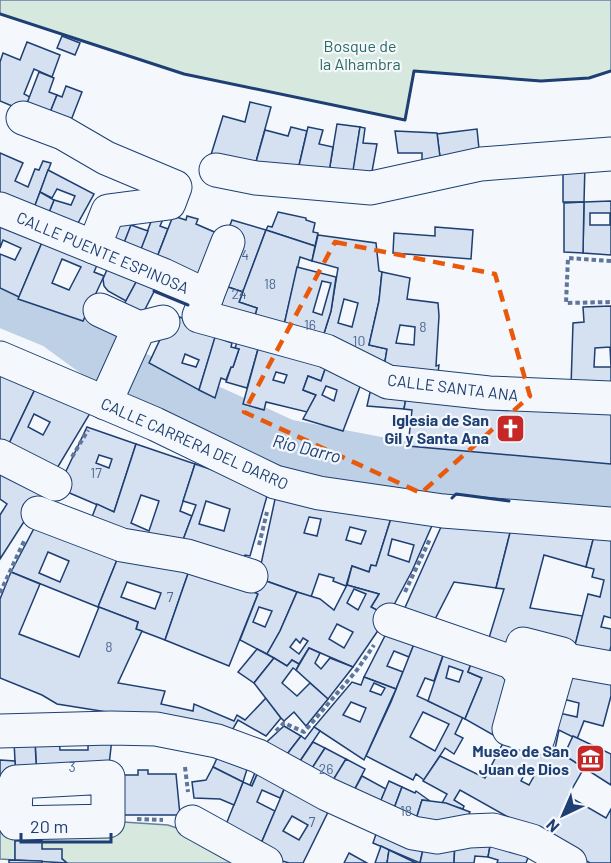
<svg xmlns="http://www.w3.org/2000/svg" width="611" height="863" font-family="Barlow,sans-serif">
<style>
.green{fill:#d7e8df;stroke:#687fa3;stroke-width:1.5}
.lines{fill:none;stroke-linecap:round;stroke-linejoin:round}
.river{stroke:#bed0e5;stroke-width:54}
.building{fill:#d5e0f0;stroke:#1d3f73;stroke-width:1.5;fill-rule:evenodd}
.minor-casing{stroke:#1d3f73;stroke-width:35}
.path{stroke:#5e769c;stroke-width:4;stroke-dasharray:4.5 3;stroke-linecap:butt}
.minor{stroke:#f4f7fb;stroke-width:33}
.wall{stroke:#1d3f73;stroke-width:3}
.marked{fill:none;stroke:#e8590c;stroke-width:4.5;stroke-dasharray:12 8;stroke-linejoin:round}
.labels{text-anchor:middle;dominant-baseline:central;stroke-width:4.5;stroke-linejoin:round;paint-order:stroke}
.number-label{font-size:14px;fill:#4b6792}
.park-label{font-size:16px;fill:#2c6c60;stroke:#f4f7fb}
.street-label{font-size:16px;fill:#1d3f73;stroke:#f4f7fb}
.poi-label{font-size:16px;font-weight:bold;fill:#1d3f73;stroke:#f4f7fb;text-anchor:end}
.water-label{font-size:18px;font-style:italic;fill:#1d3f73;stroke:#f4f7fb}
</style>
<rect width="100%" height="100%" fill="#f4f7fb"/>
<g class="green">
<path d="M0,0H611V71L589,78L541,81L414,71L405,120L184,74L0,14Z"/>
<path d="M108,821L168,825L237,849L258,863H67L63,859L42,849L41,839L15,841V860L0,859V824Z"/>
</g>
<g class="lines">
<path class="river" d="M0,299L56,322L130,376L285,446L452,478L611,487"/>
</g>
<g class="building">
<path d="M62,36L80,43L75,55L57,48Z"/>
<path d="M27,42L60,55L52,77L34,69L24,94L30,97L24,111L0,101V62L3,53L20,60Z"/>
<path d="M39,72L54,78L49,92L57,95L47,120L24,111Z"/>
<path d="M66,86L82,92L68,128L47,120L57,95L62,97Z"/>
<path d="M250,102L271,107L254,169L210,158L223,116L245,122Z"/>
<path d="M337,124L360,127L352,181L328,178Z"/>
<path d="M291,127L307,131L297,174L254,169L265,130L288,136Z"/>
<path d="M308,127L323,130L319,144L333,147L328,178L297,174Z"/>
<path d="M360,127L365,128L363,143L377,144L371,177H352Z"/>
<path d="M477,129L480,159L441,165L437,134Z"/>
<path d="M395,131L437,133L441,165L422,167V153H398Z"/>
<path d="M0,153L23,163L15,181L28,187L35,169L39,170L43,161L51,163L31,216L0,204Z"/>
<path d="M585,164L584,202H563V166Z"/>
<path d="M48,170L94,194L73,232L45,222L54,200L71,205L75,196L57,189L52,198L40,192Z"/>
<path d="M40,192L54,200L45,222L31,216Z"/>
<path d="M611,201V255L583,253L584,202ZM590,213H610V225H590Z"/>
<path d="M584,202L583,253L564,252V203Z"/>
<path d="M167,210L160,226L168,229L154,265L137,259L155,211Z"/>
<path d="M278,212L306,218V220L315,223L313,232L318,233L315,246L266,230L268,226L272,227Z"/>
<path d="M0,213L46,233L19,297L0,288V254L15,260L21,248L3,240L0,248Z"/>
<path d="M136,214L120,253L101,245L111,217Z"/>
<path d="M173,216L186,220L187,216L198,219L196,224L219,234L198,282L154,265Z"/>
<path d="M232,220L266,230L243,292L222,285L225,238Z"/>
<path d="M131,225L148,231L137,259L120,253Z"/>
<path d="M435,227L473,230L471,259L393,253L394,233L435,236Z"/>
<path d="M266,230L315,246L312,261L300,257L282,334L254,319L257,308L239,302Z"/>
<path d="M46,233L101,256L94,272L104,276L83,321L18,299ZM62,259L81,267L69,290L52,283Z"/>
<path d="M318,235L376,243L379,271L382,272L379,301L369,345L387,349L383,373L321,343L331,311L338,268L312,261ZM344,299L358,303L352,327L338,323Z"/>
<path d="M111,260L141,273L126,301L108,291L104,286L103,279Z"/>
<path d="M297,267L336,277L331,311L321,343L282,334ZM322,281L331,283L322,315L313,312Z"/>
<path d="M382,272L410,278L407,299L438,303L439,316L436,366L439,365L437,380L383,373L387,349L369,345L379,301ZM400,325L415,327L414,345L396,343Z"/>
<path d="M141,273L160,280L140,319L121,310Z"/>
<path d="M222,285L243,292L239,302L257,308L254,319L211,313Z"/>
<path d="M611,306V389L571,387L573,323L584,322L583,307ZM610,347L611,367H594L595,348Z"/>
<path d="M172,314L217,332L199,390L149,363ZM185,354L199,360L196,367L182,363Z"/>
<path d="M239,336L260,342L247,388L226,382L231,367H233L239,349L235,348Z"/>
<path d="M215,337L232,343L231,347L239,349L233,367H231L226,380L221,378L215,398L199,390Z"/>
<path d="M260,342L329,358L321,381L308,376L303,390L316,395L307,412L266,402L264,410L243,404ZM276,372L287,375L284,383L273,380Z"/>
<path d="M329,358L361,384L343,431L303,419L316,395L303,390L308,376L321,381ZM326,386L337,390L334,401L322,395Z"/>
<path d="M0,367L38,383L4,454L0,452Z"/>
<path d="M38,383L95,405L50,480L4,454ZM34,414L50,422L43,435L28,427Z"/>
<path d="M371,388L407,392L404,409L367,406Z"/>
<path d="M407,392L611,404V464L408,446L412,410L404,409Z"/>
<path d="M87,427L136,444L114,512L58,488ZM99,455L112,459L109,468L96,463Z"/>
<path d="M136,444L195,464L180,511L192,516L180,548L87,530L97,504L114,512ZM141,495L159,501L149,531L131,523Z"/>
<path d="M0,459L45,489L0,559V515L7,504L0,499Z"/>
<path d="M195,464L269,489L250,556L245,555L239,564L180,548L196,505L183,501ZM206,501L230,509L224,531L199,524Z"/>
<path d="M277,490L393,512L376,566L371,565L369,572L352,566L346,586L333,581L334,578L319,574L311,597L258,578ZM309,517L321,519L317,536L304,533ZM350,527L366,531L361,544L346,540Z"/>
<path d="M393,512L434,521L412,571L388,616L371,607L379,594L347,585L352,566L369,572L371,565L376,566ZM392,539L414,545L409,562L388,555Z"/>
<path d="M40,517L121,550L98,607L11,572ZM48,552L69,561L60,582L39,573Z"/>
<path d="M445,518L512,525L496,588L454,582L429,631L399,621Z"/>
<path d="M512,525L594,536L586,567L544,555L530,608L583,616L572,657L485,651L504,589L496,588Z"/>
<path d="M594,536L611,539V618L604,616L601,627L611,629V646L607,662L572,657L588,594L600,597L604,580L592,577L594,569L586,567Z"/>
<path d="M121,550L191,565L165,640L136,629L138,622L98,607ZM127,582L161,593L155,609L121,597Z"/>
<path d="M191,565L258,594L229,666L165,640Z"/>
<path d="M11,572L40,584L19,634L79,657L99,607L138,622L136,629L142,631L118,683L165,691L161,704L193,711L194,704L234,721L237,715L245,720L266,698L281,718L266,736L238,720L227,739L157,720L57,704L42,695L0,678V599Z"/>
<path d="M266,581L297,592L280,631L267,654L240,640L258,594L254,591ZM259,607L272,611L265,627L253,622Z"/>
<path d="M347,585L379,594L371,607L388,616L353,667L309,648L299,664L292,660L287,666L267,654L280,631L297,592L320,599L334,610ZM354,589L366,594L358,610L347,603ZM337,624L353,632L344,648L329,639ZM303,638L308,641L299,654L290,647L296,639L300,643Z"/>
<path d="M391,624L418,634L409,657L394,651L387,666L403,672L396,689L364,677Z"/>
<path d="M418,634L447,644L434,681L425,678L417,696L463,717L455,734L463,738L454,754L445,748L424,780L416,774L413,780L366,756L391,702ZM423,712L449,724L435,751L410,737Z"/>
<path d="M447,644L475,653L468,672L482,678L465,719L428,701ZM449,666L463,671L459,682L446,678Z"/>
<path d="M309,648L320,653L315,663L321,669L330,658L353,667L328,699L296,670Z"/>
<path d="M257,649L274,658L254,683L238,672Z"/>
<path d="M475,653L525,671L538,738L584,768L568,796L606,818L611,809V863H590L460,790L454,800L464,806L463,809L442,803L447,794L423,781L440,756L485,778L504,741L465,719L482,678L468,672ZM526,771L534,776L529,785L521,781Z"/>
<path d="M274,658L287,666L292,660L299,664L296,670L293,668L282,683L297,696L310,683L328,699L306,726L294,712L284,721L281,718L254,683Z"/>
<path d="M560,664L611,674V696L603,726L584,721L577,739L559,730L555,749L538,738ZM563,699L579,703L577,717L559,713Z"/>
<path d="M364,677L396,689L364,760L314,727L352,682L361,685ZM374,683L385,688L381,695L370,691ZM351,702L366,708L360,722L343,715Z"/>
<path d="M284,726L301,736L281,762L258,750Z"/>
<path d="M314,727L320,731L294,770L281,762L301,736L305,739Z"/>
<path d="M573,736L611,754V785L564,755Z"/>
<path d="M112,739L108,773L37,781L35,741L59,740L60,750H88V740Z"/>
<path d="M14,741H35L37,781L16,782Z"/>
<path d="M313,742L325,748L307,776L294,770Z"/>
<path d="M222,747L262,763L252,786L250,785L256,770L248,766L243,782L213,767Z"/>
<path d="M325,748L346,759L327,790L307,776Z"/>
<path d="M346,759L365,769L349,800L327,790Z"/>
<path d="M0,760L15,761L16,782L0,812Z"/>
<path d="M262,763L289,778L280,798L262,790L257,802L275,811L259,848L223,832L243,782L252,786Z"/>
<path d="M213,767L243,782L234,805L220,799L194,798L192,782L206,780Z"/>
<path d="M138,770H148V774H176L180,815H108V775H138Z"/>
<path d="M362,776L386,789L376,812L349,800Z"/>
<path d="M289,778L332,804L303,863H289L257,853ZM292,816L308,825L299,840L283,831Z"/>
<path d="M389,781L402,787L390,819L376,812Z"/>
<path d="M402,787L415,793L416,791L430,801L422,800L413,829L390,819Z"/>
<path d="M422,800L446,803L470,812L464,825L413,829Z"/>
<path d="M379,825L424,845L420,863L373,843Z"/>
<path d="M42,840V849H62V859L67,863L15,860V841Z"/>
<path d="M455,841L454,863H420L424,845Z"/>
<path d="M455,841H491L488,857L475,856L474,863H454Z"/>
<path d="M491,841L531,850L526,863H497L498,860L488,857Z"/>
<path d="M381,846L389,850L387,863H375Z"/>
<path d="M389,850L414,862L417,863H387Z"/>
<path d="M349,853L367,863H344Z"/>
<path d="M9,860L42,861V863H9Z"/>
</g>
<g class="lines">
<defs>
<g id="minor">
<path d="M23,118L63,133L106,158L175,187L169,203L108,211L94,247"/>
<path d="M216,170L256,178L371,188L481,164L611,154"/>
<path d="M0,209L163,275L207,296"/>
<path d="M228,242L199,316L326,351L388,382L489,393L611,398"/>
<path d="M100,310L139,328"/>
<path d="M0,358L155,424L275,482L319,493L443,511L611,524"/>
<path d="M105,403L139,328L163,322"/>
<path d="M0,456L55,484"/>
<path d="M38,513L122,545L187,556L251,576"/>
<path d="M390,620L517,664L561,659L611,668"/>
<path d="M523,644L562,654L538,738L509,729L525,671L516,667Z"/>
<path d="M0,731L111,728L156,729L217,741L258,756L327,794L413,833L437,837L469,831L493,830L532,841L570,863"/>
<path d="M108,777V821L15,823L16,782Z"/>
<path d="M192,822L266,863"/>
</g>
</defs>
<use href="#minor" class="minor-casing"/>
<g class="path">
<path d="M611,261L568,258L566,303L611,302"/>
<path d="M72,457L88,430"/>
<path d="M259,545L267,512"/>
<path d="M405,592L430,539"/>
<path d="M0,593L25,539"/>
<path d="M276,731L284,723L304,732L357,670L374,645"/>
<path d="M185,767L188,792"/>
<path d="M137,819L163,820"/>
</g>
<use href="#minor" class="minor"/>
<g class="wall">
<path d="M0,14L184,74L405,120L414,71L541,81L589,78L611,71"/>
<path d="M154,291L188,305"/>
<path d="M452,498L456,494L509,501"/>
</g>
</g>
<path class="marked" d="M335,242L495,274L530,396L421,493L244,412Z"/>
<defs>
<symbol id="church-square" viewBox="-11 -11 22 22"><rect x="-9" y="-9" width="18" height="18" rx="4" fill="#c62828" stroke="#f4f7fb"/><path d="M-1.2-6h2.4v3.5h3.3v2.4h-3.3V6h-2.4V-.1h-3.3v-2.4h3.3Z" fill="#fff"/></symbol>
<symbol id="museum-square" viewBox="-11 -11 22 22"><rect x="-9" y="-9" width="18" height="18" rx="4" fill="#c62828" stroke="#f4f7fb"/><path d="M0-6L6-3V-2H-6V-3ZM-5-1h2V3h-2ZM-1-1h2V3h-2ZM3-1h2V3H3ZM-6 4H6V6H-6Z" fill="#fff"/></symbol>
</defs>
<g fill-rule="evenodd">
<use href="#church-square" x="494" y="412" width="33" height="33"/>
<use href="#museum-square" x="574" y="742" width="33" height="33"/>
</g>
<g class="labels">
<g class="number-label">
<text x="245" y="254">4</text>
<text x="270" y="283">18</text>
<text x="239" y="293">24</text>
<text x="310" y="324">16</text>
<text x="423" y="326">8</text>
<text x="359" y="340">10</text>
<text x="96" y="472">17</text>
<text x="170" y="596">7</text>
<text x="109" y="646">8</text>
<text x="72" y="766">3</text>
<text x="326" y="768">26</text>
<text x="406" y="810">18</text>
<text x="312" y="821">7</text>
</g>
<g class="park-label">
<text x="360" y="45">Bosque de<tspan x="360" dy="18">la Alhambra</tspan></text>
</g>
<g class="street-label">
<text transform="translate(103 252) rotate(23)">CALLE PUENTE ESPINOSA</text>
<text transform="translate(453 387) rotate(7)">CALLE SANTA ANA</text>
<text transform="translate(195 443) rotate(24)">CALLE CARRERA DEL DARRO</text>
</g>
<g class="poi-label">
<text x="489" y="419">Iglesia de San<tspan x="489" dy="18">Gil y Santa Ana</tspan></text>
<text x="569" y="750">Museo de San<tspan x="569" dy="18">Juan de Dios</tspan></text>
</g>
<g class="water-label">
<text transform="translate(307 448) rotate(14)">Río Darro</text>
</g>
</g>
<g transform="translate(563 815) rotate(224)" stroke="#f4f7fb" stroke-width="4.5" paint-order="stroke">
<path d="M0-4.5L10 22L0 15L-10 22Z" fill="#1d3f73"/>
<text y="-9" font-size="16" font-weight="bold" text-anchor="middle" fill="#1d3f73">N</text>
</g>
<path d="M21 833v9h90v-9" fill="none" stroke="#1d3f73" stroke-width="3"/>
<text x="30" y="833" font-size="18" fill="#1d3f73" stroke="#f4f7fb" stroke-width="4.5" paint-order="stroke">20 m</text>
</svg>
